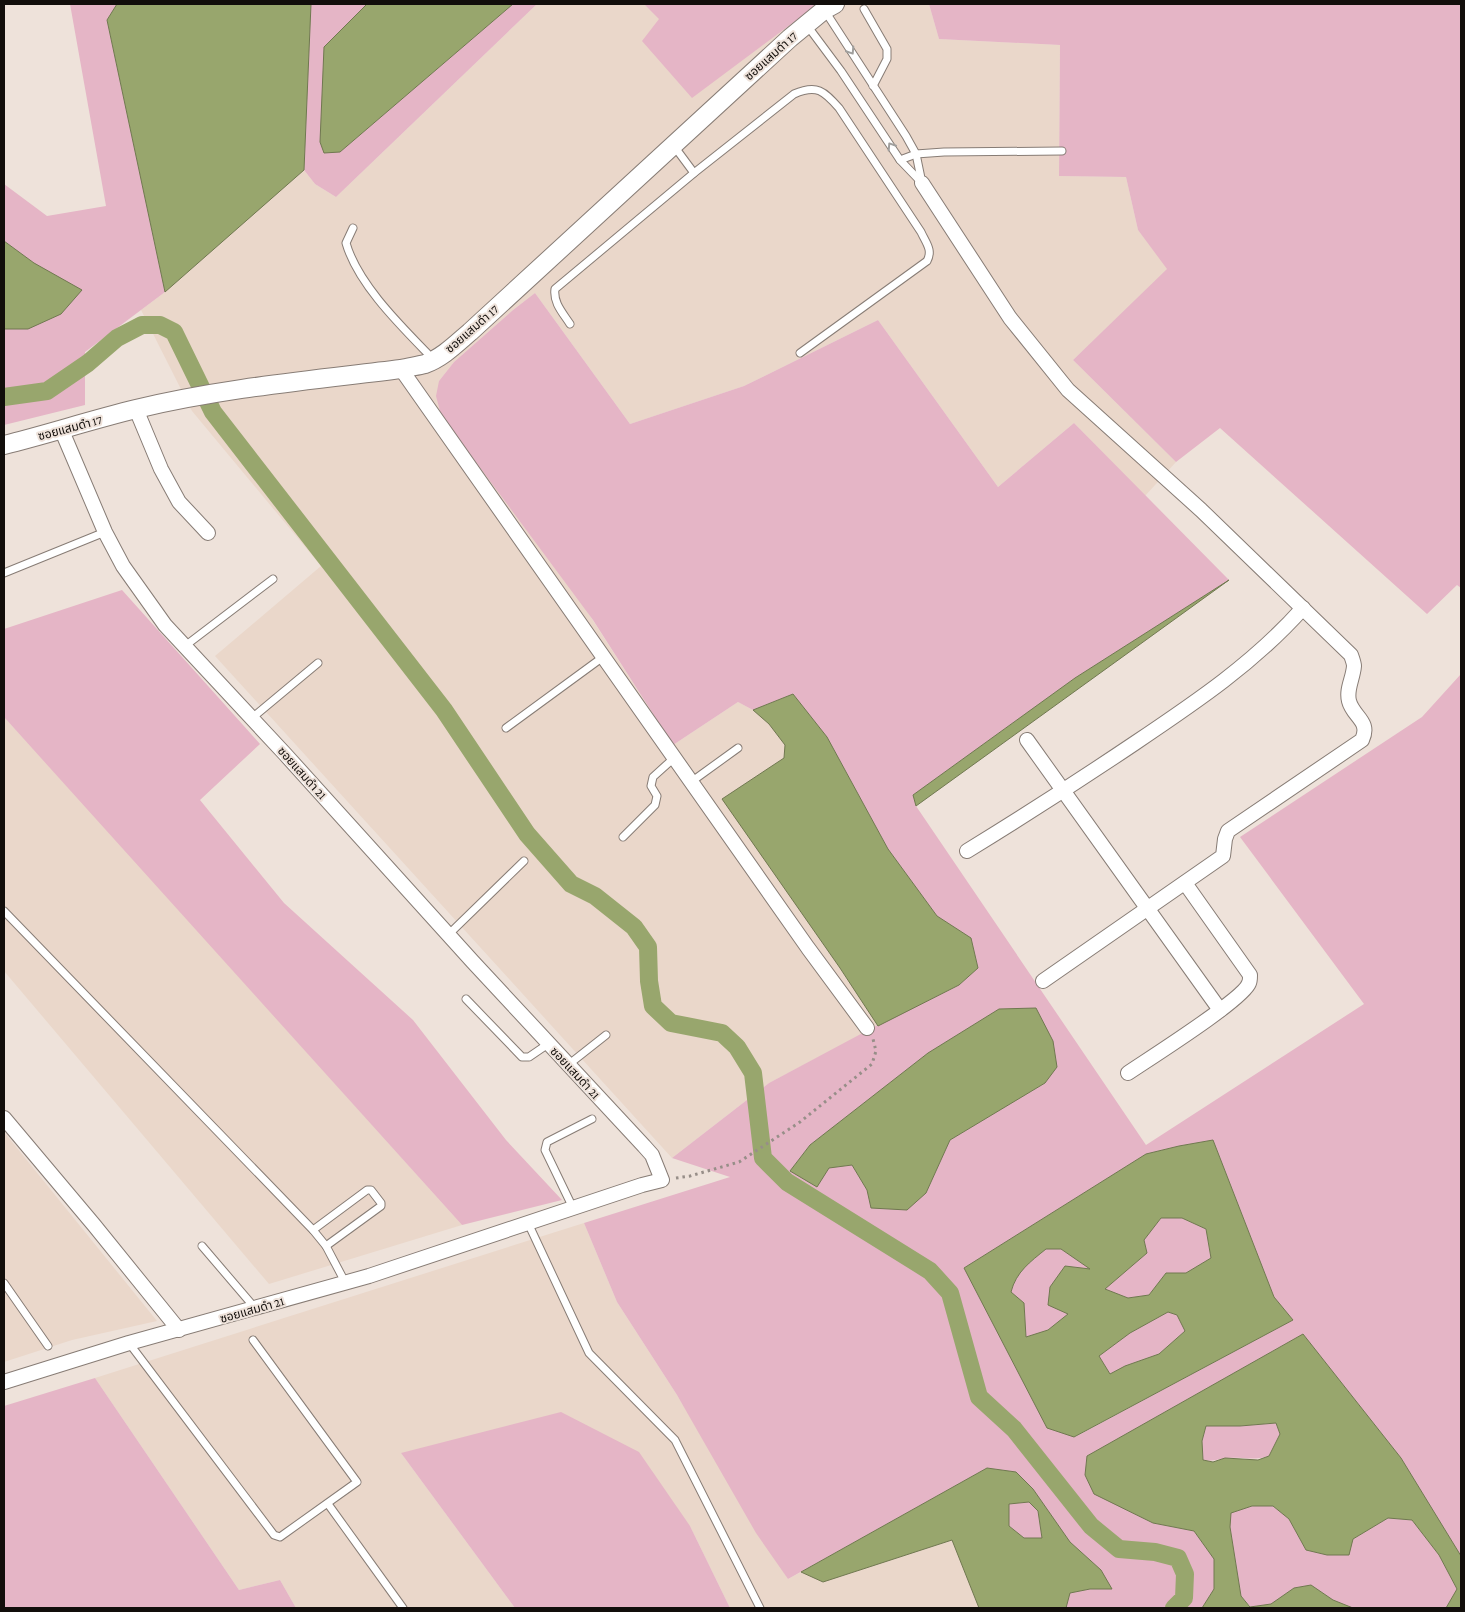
<svg xmlns="http://www.w3.org/2000/svg" width="1465" height="1612" font-family="'Crimson Pro','Noto Sans Thai',serif">
<style>
.built{fill:#ead7ca}
.green{fill:#e5b5c6;fill-rule:evenodd}
.water{fill:#98a66d;stroke:#707850;fill-rule:evenodd}
.lines{fill:none;stroke-linecap:round;stroke-linejoin:round}
.canal{stroke:#98a66d;stroke-width:18}
.service-casing{stroke:#877c75;stroke-width:9}
.minor-casing{stroke:#877c75;stroke-width:16}
.tertiary-casing{stroke:#877c75;stroke-width:20}
.path{stroke:#978e88;stroke-width:3;stroke-dasharray:2.5 4;stroke-linecap:butt}
.service{stroke:#fff;stroke-width:7}
.minor{stroke:#fff;stroke-width:14}
.tertiary{stroke:#fff;stroke-width:18}
.oneway{stroke:#a09f9d}
.labels{text-anchor:middle;dominant-baseline:central;stroke-width:4;stroke-linejoin:round;paint-order:stroke}
.street-label{font-size:12px;fill:#120e0b;stroke:#eee2da}
</style>
<rect width="100%" height="100%" fill="#eee2da"/>
<g class="built">
<path d="M537,4H644L659,18L772,4H929L939,39L1060,45L1059,176L1126,177L1138,230L1168,269L1073,360L1176,462L1145,496L1074,423L998,487L878,320L744,386L630,424L535,293L513,310L454,362L439,381L673,745L738,702L753,710L769,724L785,745L784,758L723,799L840,968L878,1026L769,1083L672,1158L215,656L321,566L192,411L141,310L165,292L304,170L315,184L336,197Z"/>
<path d="M4,717L109,832L462,1225L269,1284L4,971Z"/>
<path d="M4,1132L157,1321L72,1340L4,1362Z"/>
<path d="M584,1223L617,1302L677,1395L788,1579L801,1572L823,1582L953,1540L979,1608H730L690,1526L401,1453L515,1608H296L280,1580L239,1590L95,1378Z"/>
</g>
<g class="green">
<path d="M70,4H117L107,20L165,292L85,352V405L4,425V329H28L34,263L4,241V184L47,216L106,206Z"/>
<path d="M311,4H367L324,48L340,152L513,4H537L336,197L315,184L304,170Z"/>
<path d="M644,4H818L692,98L642,41L659,19Z"/>
<path d="M929,4H1461V588L1457,585L1427,614L1220,428L1176,462L1073,360L1167,269L1138,230L1126,177L1059,176L1060,45L939,39Z"/>
<path d="M535,293L630,424L744,386L878,320L998,487L1074,423L1229,580L1075,678L913,795L916,806L1146,1145L1364,1004L1240,837L1422,717L1461,674V1556L1401,1458L1303,1334L1087,1456L1153,1523L1194,1531L1214,1559V1589L1202,1608H1066L1069,1593L1090,1589H1111L1101,1570L1070,1542L1033,1489L1016,1472L987,1468L788,1579L756,1533L677,1395L617,1302L584,1223L730,1177L672,1158L769,1083L887,1020L959,985L978,968L971,938L937,916L888,849L827,737L793,694L753,710L738,702L673,745L593,620L441,415L436,396L439,381L454,362L513,310ZM999,1009L1045,1083L950,1140L926,1193L872,1208L867,1190L852,1165L790,1171L810,1145L928,1053ZM1213,1140L1274,1297L1293,1320L1075,1437L964,1268L1146,1154L1179,1146Z"/>
<path d="M122,590L260,744L200,800L284,903L413,1020L506,1140L562,1200L462,1225L4,717V629Z"/>
<path d="M1161,1218H1182L1206,1229L1211,1258L1186,1273H1166L1149,1295L1128,1298L1104,1289L1147,1253L1144,1240Z"/>
<path d="M1046,1249H1061L1092,1270L1068,1314L1048,1330L1026,1337L1024,1303L1010,1293C1016,1272 1030,1262 1046,1249Z"/>
<path d="M1168,1312L1177,1315L1186,1330L1159,1354L1125,1366L1110,1374L1099,1356L1130,1333Z"/>
<path d="M95,1378L239,1590L280,1580L296,1608H4V1406Z"/>
<path d="M561,1412L639,1452L690,1526L730,1608H515L401,1453Z"/>
<path d="M1276,1423L1280,1434L1269,1456C1254,1461 1243,1457 1228,1458C1219,1459 1213,1462 1203,1460L1202,1441L1206,1426H1240Z"/>
<path d="M1029,1502L1038,1511L1042,1538H1024L1009,1526V1504Z"/>
<path d="M1252,1506H1273L1289,1519L1306,1550L1327,1555L1388,1518L1412,1520L1439,1555L1457,1589L1446,1608H1353L1333,1600L1311,1585L1294,1588L1271,1604L1251,1607L1241,1596L1230,1527V1513Z"/>
</g>
<g class="water">
<path d="M117,4H311L304,170L165,292L107,20Z"/>
<path d="M367,4H513L340,152L324,153L320,142L324,47Z"/>
<path d="M4,241L34,263L82,290L61,314L28,329H4Z"/>
<path d="M1229,580L916,806L913,795L1075,678Z"/>
<path d="M793,694L827,737L888,849L937,916L971,938L978,968L959,985L878,1026L840,968L722,799L784,758L785,745L769,724L753,710Z"/>
<path d="M1036,1008L1053,1041L1057,1067L1045,1083L950,1140L926,1193L907,1210L871,1208L867,1190L852,1165L829,1168L817,1187L790,1171L810,1145L928,1053L999,1009Z"/>
<path d="M1213,1140L1274,1297L1293,1320L1074,1437L1047,1428L964,1268L1146,1154L1179,1146ZM1161,1218H1182L1206,1229L1211,1258L1186,1273H1166L1149,1295L1128,1298L1105,1289L1147,1253L1144,1240ZM1046,1249H1061L1090,1269L1065,1266L1050,1287L1048,1305L1068,1314L1048,1330L1026,1337L1024,1303L1011,1292C1016,1272 1030,1262 1046,1249ZM1168,1312L1177,1315L1185,1331L1159,1354L1125,1366L1110,1374L1099,1356L1130,1333Z"/>
<path d="M1303,1334L1401,1458L1461,1556V1608H1446L1457,1589L1439,1555L1412,1520L1388,1518L1353,1539L1349,1555H1327L1306,1550L1289,1519L1273,1506H1252L1231,1513L1230,1527L1241,1596L1250,1607L1271,1604L1294,1588L1311,1585L1333,1600L1353,1608H1202L1214,1589V1559L1194,1531L1153,1523L1094,1494L1085,1475L1087,1456ZM1276,1423L1280,1434L1269,1456L1258,1460L1225,1458L1213,1462L1203,1460L1202,1441L1206,1426H1240Z"/>
<path d="M987,1468L1016,1472L1033,1489L1070,1542L1101,1570L1112,1589H1090L1070,1593L1066,1608H979L952,1540L823,1582L801,1572ZM1029,1502L1038,1511L1042,1538H1024L1009,1526V1504Z"/>
</g>
<g class="lines">
<path class="canal" d="M4,397L47,391L88,363L117,338L142,325H160L174,332L213,412L444,710L527,834L571,884L595,896L634,927L648,947L649,981L653,1006L671,1023L722,1033L737,1047L753,1073L763,1158L787,1182L930,1271L950,1293L979,1397L1014,1429L1091,1526L1119,1549L1155,1552L1178,1558L1185,1574L1184,1598L1174,1608"/>
<defs>
<g id="service">
<path d="M864,9L887,49V59L873,86"/>
<path d="M825,11L906,136L916,154L922,183"/>
<path d="M806,24L841,71L900,160L922,183"/>
<path d="M674,146L694,173"/>
<path d="M900,160L916,154L944,152L1062,151"/>
<path d="M353,228L346,243C358,285 403,328 433,359"/>
<path d="M570,324C563,313 553,303 555,289L694,173L794,94C817,84 824,91 839,108L921,232C926,243 933,250 927,261L800,353"/>
<path d="M4,573L105,532"/>
<path d="M185,646L273,579"/>
<path d="M252,718L318,663"/>
<path d="M506,728L603,657"/>
<path d="M691,782L738,748"/>
<path d="M623,837L655,805L657,796L651,786L653,777L674,758"/>
<path d="M4,911L313,1230L326,1246L345,1282"/>
<path d="M448,935L524,861"/>
<path d="M466,999L522,1057H529L548,1044"/>
<path d="M568,1065L606,1035"/>
<path d="M573,1208L545,1150L547,1142L592,1119"/>
<path d="M528,1223L589,1353L675,1440L760,1608"/>
<path d="M313,1230L367,1190H371L381,1203V1206L326,1246"/>
<path d="M202,1246L255,1308"/>
<path d="M4,1283L48,1346"/>
<path d="M129,1343L274,1535L280,1537L357,1482L253,1340"/>
<path d="M328,1504L403,1608"/>
</g>
<g id="minor">
<path d="M922,183L1010,318L1068,390L1201,510L1351,655C1352,658 1354,663 1354,666C1353,679 1346,689 1349,701C1353,717 1371,721 1362,740L1228,831L1225,839L1223,856L1043,981"/>
<path d="M401,369L808,948L867,1028"/>
<path d="M136,409L161,469L179,502L208,533"/>
<path d="M1027,740L1220,1010"/>
<path d="M967,851C1024,816 1080,780 1135,743C1196,702 1254,663 1303,608"/>
<path d="M1128,1073C1147,1060 1244,999 1249,983C1250,981 1250,978 1250,975L1185,883"/>
<path d="M4,1118L94,1225L179,1330"/>
<path d="M4,1382L129,1343L369,1276L642,1185L662,1180L652,1155L644,1146L473,962L285,754L165,625L123,566L105,532L62,431"/>
</g>
<path id="tertiary" d="M4,445C48,434 91,420 136,409C223,388 313,380 401,369C409,367 417,366 425,364C442,358 456,344 470,332L790,38L824,10L835,4"/>
</defs>
<use href="#service" class="service-casing"/>
<use href="#minor" class="minor-casing"/>
<use href="#tertiary" class="tertiary-casing"/>
<path class="path" d="M676,1178L690,1176L739,1162L800,1122L872,1064L876,1051L873,1039"/>
<use href="#service" class="service"/>
<use href="#minor" class="minor"/>
<use href="#tertiary" class="tertiary"/>
</g>
<defs><path id="oneway-chevron" d="M-2-3.5L2.5 0L-2 3.5" fill="none" stroke-width="1.6" stroke-linecap="round" stroke-linejoin="round" transform="scale(1.25)"/></defs>
<g class="oneway">
<use href="#oneway-chevron" transform="translate(851 51) rotate(57)"/>
<use href="#oneway-chevron" transform="translate(891 146) rotate(-123)"/>
</g>
<g class="labels">
<g class="street-label">
<text transform="translate(771 56) rotate(-42)">ซอยแสมดำ 17</text>
<text transform="translate(472 329) rotate(-41)">ซอยแสมดำ 17</text>
<text transform="translate(70 428) rotate(-15)">ซอยแสมดำ 17</text>
<text transform="translate(302 773) rotate(48)">ซอยแสมดำ 21</text>
<text transform="translate(575 1073) rotate(47)">ซอยแสมดำ 21</text>
<text transform="translate(252 1310) rotate(-16)">ซอยแสมดำ 21</text>
</g>
</g>
<rect width="1465" height="1612" fill="none" stroke="#120e0b" stroke-width="10"/>
</svg>
